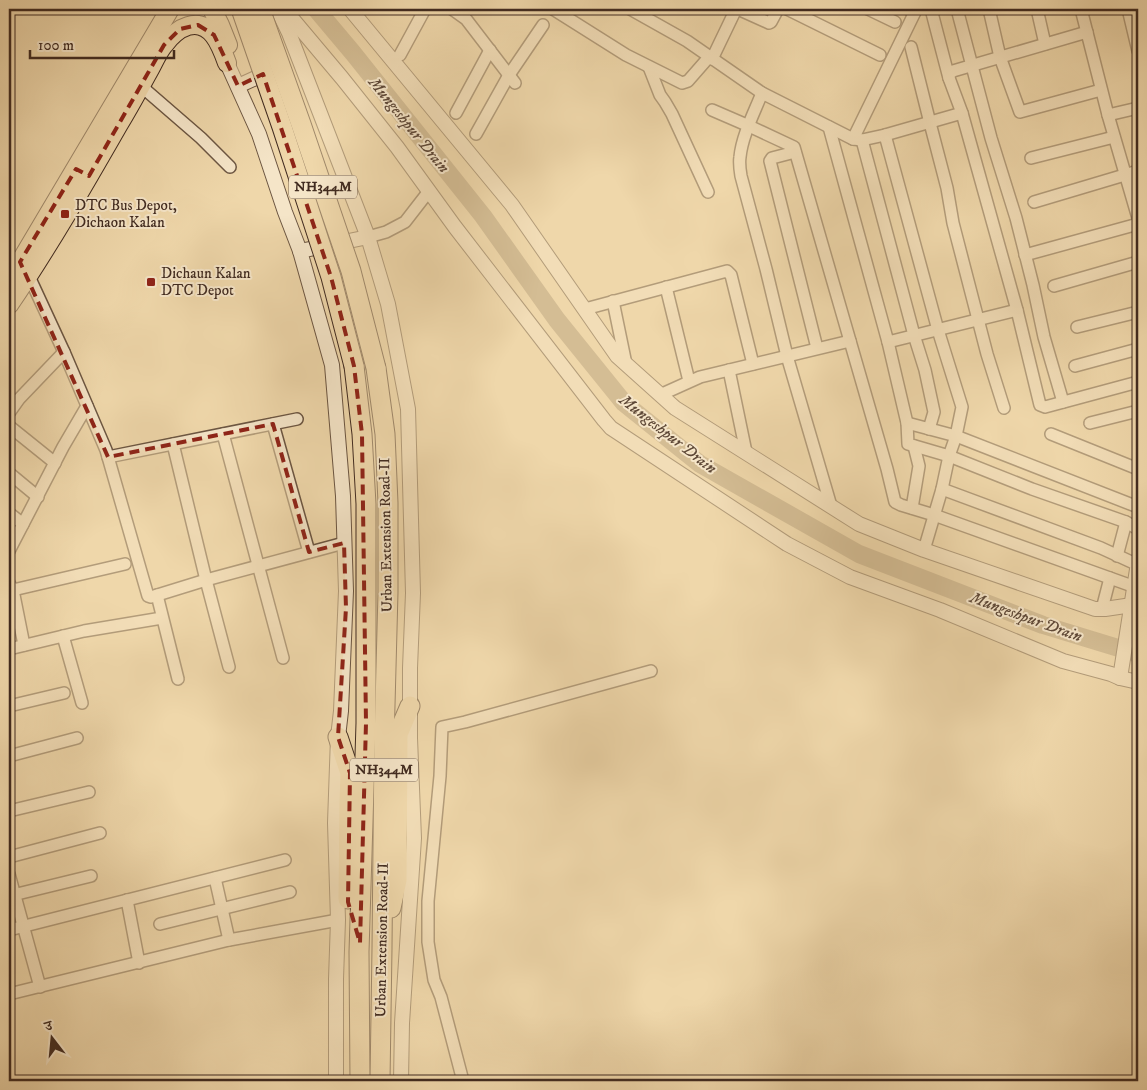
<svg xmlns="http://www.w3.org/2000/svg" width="1147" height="1090" font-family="'IM FELL DW Pica','Noto Serif Devanagari',serif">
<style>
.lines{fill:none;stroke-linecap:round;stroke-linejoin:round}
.river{stroke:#b49d7b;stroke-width:18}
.minor-casing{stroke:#6c5642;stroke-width:14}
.tertiary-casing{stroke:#6c5642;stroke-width:16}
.primary-casing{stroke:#412b20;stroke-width:20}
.trunk-casing{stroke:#412b20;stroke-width:21}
.minor{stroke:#f5e5c8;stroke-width:11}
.tertiary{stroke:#f5e5c8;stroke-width:14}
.primary{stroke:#efd7aa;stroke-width:18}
.trunk{stroke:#efd7aa;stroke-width:19}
.trunk-bridge-casing{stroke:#412b20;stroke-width:21;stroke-linecap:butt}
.trunk-bridge{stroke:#efd7aa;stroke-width:19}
.marked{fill:none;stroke:#8f2418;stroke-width:4;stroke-dasharray:10 6;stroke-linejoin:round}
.poi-dot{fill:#8f2418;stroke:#f5e5c8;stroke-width:2}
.labels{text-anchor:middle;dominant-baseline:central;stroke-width:4;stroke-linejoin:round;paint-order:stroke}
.shield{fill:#f5e5c8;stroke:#776352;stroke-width:1}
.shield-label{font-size:14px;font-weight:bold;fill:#412b20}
.poi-label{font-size:15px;fill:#412b20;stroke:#f5e5c8;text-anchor:start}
.street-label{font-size:15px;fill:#412b20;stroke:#f5e5c8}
.water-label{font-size:16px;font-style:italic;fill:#5e4837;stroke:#f5e5c8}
</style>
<rect width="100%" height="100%" fill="#efd7aa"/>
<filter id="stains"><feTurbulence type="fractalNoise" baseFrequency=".004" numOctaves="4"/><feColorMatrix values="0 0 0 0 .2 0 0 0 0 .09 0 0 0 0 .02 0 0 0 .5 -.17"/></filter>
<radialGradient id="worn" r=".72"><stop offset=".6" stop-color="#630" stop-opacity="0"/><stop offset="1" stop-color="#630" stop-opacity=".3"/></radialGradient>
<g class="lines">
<path class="river" d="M316,9L353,53L483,216L557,320L624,403L700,464L859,554L1043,625L1138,654"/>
<defs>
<g id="minor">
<path d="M452,9L466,19L515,83"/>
<path d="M553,9L626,55L682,83L688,81L709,57"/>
<path d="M630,9L687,41L762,93L853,139L862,140L885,135L962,113"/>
<path d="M738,9L769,23L771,22L778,9"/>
<path d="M787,9L880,55"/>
<path d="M868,9L895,22"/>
<path d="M931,9L949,78"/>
<path d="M957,9L991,138L1016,218L1033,285L1044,337L1063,402"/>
<path d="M989,9L1000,57L1020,112L1101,90"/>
<path d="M1037,9L1045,44"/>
<path d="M1081,9L1108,115L1138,218"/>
<path d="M1128,9L1138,51"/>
<path d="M1087,32L953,71L949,74V78L962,113L1017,310L1040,405L1045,407L1138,382"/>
<path d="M911,47L930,123L947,188L953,223L987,354L1004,408"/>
<path d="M400,55L425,9"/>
<path d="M712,59L736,9"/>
<path d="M649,67L660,95L665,102L672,114L708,192"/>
<path d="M141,86L201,138L230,167"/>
<path d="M762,93C754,113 742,136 740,157C739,163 740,170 741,176L766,269L787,356L831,506"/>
<path d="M712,110L749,126L794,147L887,469L895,502L901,505L934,515L1135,587"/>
<path d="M456,113L490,50"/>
<path d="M1108,115L1138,108"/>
<path d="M829,127L888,342L907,423L908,444L949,456L1032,489L1126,522L1138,529"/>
<path d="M476,134L509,75L543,25"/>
<path d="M885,135L938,330L962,407L956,436L949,456L942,489L924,550"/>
<path d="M853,139L915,12L908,9"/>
<path d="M862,140L914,335L925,370L934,412L929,429"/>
<path d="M795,152L772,158L770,161L817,348"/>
<path d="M1031,158L1114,137"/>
<path d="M1034,202L1138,171"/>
<path d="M368,237L386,232L405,222L429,191"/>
<path d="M1025,255L1138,224"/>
<path d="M27,272L64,352L106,450L148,596L151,597L206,580L344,543"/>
<path d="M1054,286L1138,262"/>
<path d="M666,287L689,381"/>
<path d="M613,301L626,364"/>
<path d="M585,309L727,271L731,275L753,364"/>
<path d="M1077,327L1138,312"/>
<path d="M888,342L1017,310"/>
<path d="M1075,366L1138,349"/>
<path d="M729,370L746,452"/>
<path d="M660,395L700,377L850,341"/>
<path d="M9,413L19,399L64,352"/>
<path d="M907,423L956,436L1138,507"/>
<path d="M1090,423L1138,411"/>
<path d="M273,424L309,552"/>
<path d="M9,426L55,463"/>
<path d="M223,434L283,658"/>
<path d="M1051,434L1138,469"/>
<path d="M173,444L206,580L229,667"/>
<path d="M108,457L297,419"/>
<path d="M9,473L38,497"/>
<path d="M942,489L1101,548L1138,565"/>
<path d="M912,508L919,466L914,446"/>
<path d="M9,513L23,524"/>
<path d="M9,551L63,447L87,406"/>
<path d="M1117,556L1126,522"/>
<path d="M9,583L13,590L24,645"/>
<path d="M13,590L125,564"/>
<path d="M157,595L178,679"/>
<path d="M1102,609L1110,578"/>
<path d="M63,636L82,703"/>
<path d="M9,649L84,631L162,618"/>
<path d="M9,706L64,693"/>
<path d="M9,756L77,738"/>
<path d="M9,811L89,792"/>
<path d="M9,857L100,833"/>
<path d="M9,874L40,987"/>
<path d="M215,878L229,940"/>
<path d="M9,896L91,876"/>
<path d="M127,900L139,963"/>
<path d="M160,924L290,892"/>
<path d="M9,930L285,860"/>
<path d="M9,994L229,940L338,920"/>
<path d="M463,1081L441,997L434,980L428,942V901L440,776L442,727L465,722L651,671"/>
</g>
<g id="tertiary">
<path d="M284,9L342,78L397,147L455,227L604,420L611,428L787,544L850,577L940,610L1063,661L1111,674L1120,678L1138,682"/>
<path d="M350,9L512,205L617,356L675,408L859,524L924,550L1095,609H1105L1132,605"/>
<path d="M278,10L289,33L368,237L388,304L408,409L413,593L410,668V738L414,838L402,1023L401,1081"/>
<path d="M227,63L259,134L285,212L300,251L332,365L343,496L346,591L341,711L338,737L335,823L338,920L336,979V1081"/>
<path d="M238,86L271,71"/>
<path d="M300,251L368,237"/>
<path d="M1120,678L1138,563"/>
</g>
<g id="primary">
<path d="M212,9L220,25L228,45"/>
<path d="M9,279L20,262L170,9"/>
<path d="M9,305C49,246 84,185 119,124C130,106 139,89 149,71C154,62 158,52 164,45C170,37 178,29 188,26C211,19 221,46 227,63"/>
</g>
<g id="trunk">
<path d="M354,366L362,434L366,504V723L359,952L360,1081"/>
<path d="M376,368L385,434L388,503V592L384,743L382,948L380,1081"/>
<path d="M338,737L350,773L349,804L348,899"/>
<path d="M391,908L397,880L398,734L410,706"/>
</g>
</defs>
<use href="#minor" class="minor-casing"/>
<use href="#tertiary" class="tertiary-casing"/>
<use href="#primary" class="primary-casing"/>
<use href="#trunk" class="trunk-casing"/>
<use href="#minor" class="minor"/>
<use href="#tertiary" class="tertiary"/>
<use href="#primary" class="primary"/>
<use href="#trunk" class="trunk"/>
<defs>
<g id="trunk-bridge">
<path d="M241,9L282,127L331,277L354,366"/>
<path d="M260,9L301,124L351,271L376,368"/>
</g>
</defs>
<use href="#trunk-bridge" class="trunk-bridge-casing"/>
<use href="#trunk-bridge" class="trunk-bridge"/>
</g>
<path d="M0 0H1147V1090H0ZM198,25L214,35L238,86L263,74L331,277L354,366L362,434L366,723L360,943L348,902L350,773L338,737L346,608L344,543L309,552L273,424L108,457L20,262L76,169L89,176L164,45L180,29Z" fill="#efd7aa" fill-opacity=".55" fill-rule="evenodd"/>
<path class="marked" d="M198,25L214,35L238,86L263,74L331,277L354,366L362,434L366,723L360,943L348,902L350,773L338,737L346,608L344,543L309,552L273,424L108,457L20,262L76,169L89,176L164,45L180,29Z"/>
<g class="poi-dot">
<rect x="60" y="209" width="10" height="10" rx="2.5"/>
<rect x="146" y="277" width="10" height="10" rx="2.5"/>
</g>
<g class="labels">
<g class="shield">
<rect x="289" y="175.5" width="68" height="23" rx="4"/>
<rect x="350" y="758.5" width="68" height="23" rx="4"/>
</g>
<g class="shield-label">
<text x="323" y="187">NH344M</text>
<text x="384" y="770">NH344M</text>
</g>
<g class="poi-label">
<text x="75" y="205">DTC Bus Depot,<tspan x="75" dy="17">Dichaon Kalan</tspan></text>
<text x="161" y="273">Dichaun Kalan<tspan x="161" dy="17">DTC Depot</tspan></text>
</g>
<g class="street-label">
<text transform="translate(386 535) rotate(-91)">Urban Extension Road-II</text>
<text transform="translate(382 940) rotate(-89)">Urban Extension Road-II</text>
</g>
<g class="water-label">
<text transform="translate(409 125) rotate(51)">Mungeshpur Drain</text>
<text transform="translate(668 434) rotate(38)">Mungeshpur Drain</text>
<text transform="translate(1026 617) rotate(20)">Mungeshpur Drain</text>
</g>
</g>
<rect width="1147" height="1090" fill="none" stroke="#efd7aa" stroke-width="30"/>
<rect x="10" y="10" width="1127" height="1070" fill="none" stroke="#412b20" stroke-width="2.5"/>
<rect x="15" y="15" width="1117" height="1060" fill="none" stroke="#412b20"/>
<g transform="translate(52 1038) rotate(344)" stroke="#f5e5c8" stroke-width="4" paint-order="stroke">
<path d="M0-4L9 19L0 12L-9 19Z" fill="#412b20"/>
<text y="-8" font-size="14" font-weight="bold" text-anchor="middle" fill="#412b20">उ</text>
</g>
<path d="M30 50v8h144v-8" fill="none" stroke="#412b20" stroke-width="2.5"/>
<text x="38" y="50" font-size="15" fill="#412b20" stroke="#f5e5c8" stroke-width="4" paint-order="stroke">100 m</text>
<rect width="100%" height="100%" filter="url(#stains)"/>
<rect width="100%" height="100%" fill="url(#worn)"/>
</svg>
